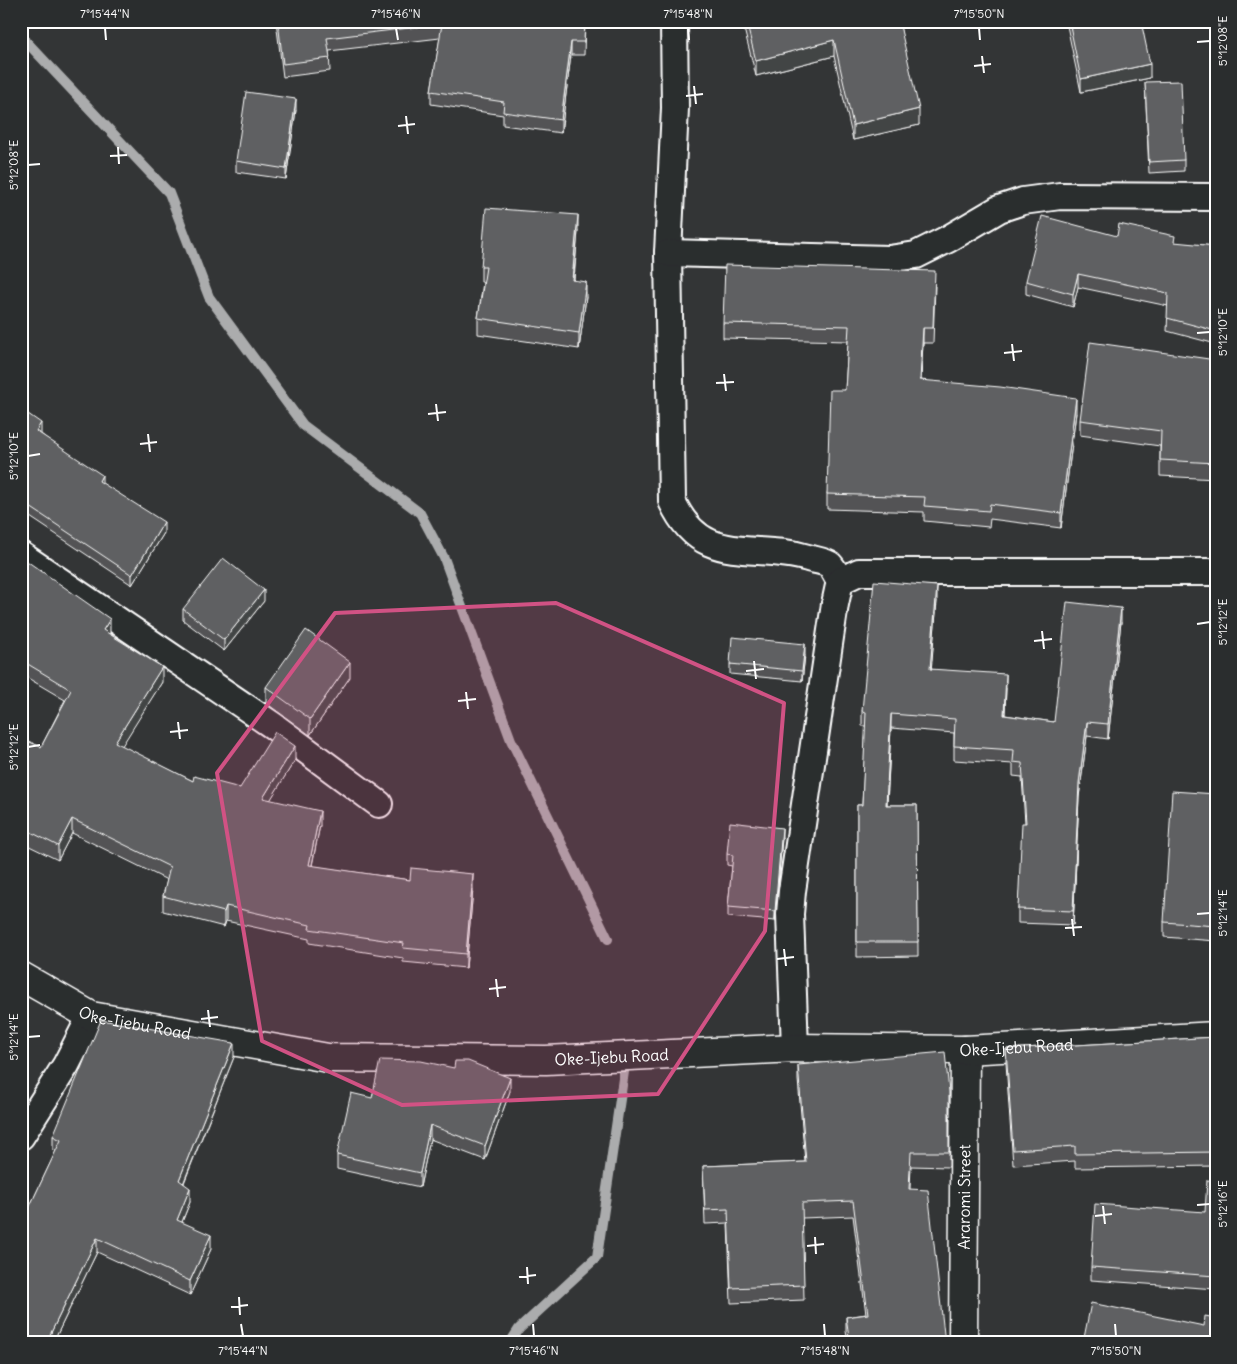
<svg xmlns="http://www.w3.org/2000/svg" width="1237" height="1364" font-family="Delius,sans-serif">
<style>
.lines{fill:none;stroke-linecap:round;stroke-linejoin:round}
.stream{stroke:#abacad;stroke-width:10}
.minor-casing{stroke:#fff;stroke-width:30}
.tertiary-casing{stroke:#fff;stroke-width:31}
.secondary-casing{stroke:#fff;stroke-width:31}
.minor{stroke:#2a2d2e;stroke-width:26}
.tertiary{stroke:#2a2d2e;stroke-width:28}
.secondary{stroke:#2a2d2e;stroke-width:28}
.wall{fill:#525354;stroke:#fff}
.shaded-wall{fill:#424445;stroke:#fff}
.building{fill:#5f6162;stroke:#fff}
.marked{fill:#d15284;fill-opacity:0.2;stroke:#d15284;stroke-width:4;stroke-linejoin:round}
.ticks{fill:none;stroke:#fff;stroke-width:2}
.labels{text-anchor:middle;dominant-baseline:central;stroke-width:4.5;stroke-linejoin:round;paint-order:stroke}
.street-label{font-size:16px;fill:#fff;stroke:#2a2d2e}
.neatline{fill:none;stroke:#fff;stroke-width:2}
.ticks-label{font-size:12px;text-anchor:middle;fill:#fff}
</style>
<rect width="100%" height="100%" fill="#333536"/>
<filter id="ink" filterUnits="userSpaceOnUse"><feTurbulence type="fractalNoise" baseFrequency=".02" numOctaves="2"/><feDisplacementMap in="SourceGraphic" scale="10" xChannelSelector="R" yChannelSelector="G"/><feConvolveMatrix kernelMatrix="1 2 1 2 8 2 1 2 1" color-interpolation-filters="sRGB"/></filter>
<g filter="url(#ink)">
<g class="lines">
<g class="stream">
<path d="M21,36L169,193L209,297L303,425L420,513L444,558L511,740L608,939"/>
<path d="M510,1343L519,1329L597,1257L626,1058"/>
</g>
<defs>
<g id="minor">
<path d="M674,21L675,108L668,253L672,501C703,569 753,541 808,558C814,560 825,561 830,565C834,569 837,576 840,581"/>
<path d="M668,253L889,259L916,255L948,239L999,209L1023,201L1060,196L1216,197"/>
<path d="M21,555L272,725L379,804"/>
<path d="M795,1048L790,914L792,891L835,604L840,581L859,572H1216"/>
<path d="M21,1136L66,1065L91,1016"/>
</g>
<g id="tertiary">
<path id="s1" d="M963,1343L965,1050"/>
</g>
<g id="secondary">
<path id="s2" d="M21,976L91,1016L328,1058L546,1060L795,1048L965,1050L1216,1036"/>
</g>
</defs>
<use href="#minor" class="minor-casing"/>
<use href="#tertiary" class="tertiary-casing"/>
<use href="#secondary" class="secondary-casing"/>
<use href="#minor" class="minor"/>
<use href="#tertiary" class="tertiary"/>
<use href="#secondary" class="secondary"/>
</g>
<g class="wall">
<path d="M276,21H585L584,55H571L561,133L503,125V115L431,104V91L440,38L329,51L330,71L283,77Z"/>
<path d="M742,21H899L919,125L853,140L834,56L756,76Z"/>
<path d="M986,21H998L987,23Z"/>
<path d="M1066,21H1141L1150,78L1081,92Z"/>
<path d="M1145,82L1184,160V171L1149,173Z"/>
<path d="M296,110L286,179L236,172V161Z"/>
<path d="M578,231L574,280L586,297L579,349L478,334V318L483,282H481V267Z"/>
<path d="M1117,236L1175,243L1216,246V344L1167,331L1168,306L1078,287L1073,307L1026,294V281Z"/>
<path d="M935,286L933,343H923L921,380L1076,413L1061,528L990,519L989,527L924,521V512L827,509V494L845,390L848,341L723,338V323Z"/>
<path d="M1216,360V479L1160,476V446L1080,435V420Z"/>
<path d="M21,409L41,434L164,533L132,585L21,511Z"/>
<path d="M21,557L110,633L162,682L121,746L193,781L240,788L295,760L270,800L320,825L312,866L473,889L466,968L403,962V958L309,943V939L226,921L224,927L163,911V896L167,880L72,833L58,860L21,842V738L41,747L65,700L21,674Z"/>
<path d="M264,601L224,651L183,620V609Z"/>
<path d="M937,601L931,669L1006,688L1005,715L1054,722L1121,622L1108,739L1087,736L1079,797L1073,925L1018,923V909L1025,823L1022,777L1013,776V764L954,760V733L891,728L887,805H917L918,956L857,957V805H862L866,726H862V711Z"/>
<path d="M805,655L802,681L730,674V664Z"/>
<path d="M350,677L310,735L266,703V687Z"/>
<path d="M1216,794V941L1164,937V922Z"/>
<path d="M782,838L775,921L728,917V907L732,866L727,865V854Z"/>
<path d="M1216,1037V1166L1075,1168V1161L1013,1165L1006,1063V1049Z"/>
<path d="M234,1057L184,1183L190,1202L182,1222L211,1249L190,1295L97,1252L53,1343H21V1225L56,1151L53,1150V1136Z"/>
<path d="M798,1065L949,1092V1167L911,1166L910,1189L945,1343H848L846,1331V1317L866,1314L853,1216L802,1218L804,1300L731,1303L728,1223L705,1224L703,1166L805,1162L798,1080Z"/>
<path d="M510,1091L485,1160L430,1139L420,1187L337,1169V1155L372,1098Z"/>
<path d="M1216,1181V1289L1091,1280V1267L1205,1212Z"/>
</g>
<g class="shaded-wall">
<path d="M834,40V56L756,76V61Z"/>
<path d="M571,42V55L561,133V120Z"/>
<path d="M1150,64V78L1081,92V79Z"/>
<path d="M296,99V110L286,179V169Z"/>
<path d="M919,109V125L853,140V125Z"/>
<path d="M578,215V231L572,295V280Z"/>
<path d="M1078,274V287L1073,307V294Z"/>
<path d="M586,282V297L579,349V333Z"/>
<path d="M923,328V343L920,395V380Z"/>
<path d="M1076,398V413L1061,528V513Z"/>
<path d="M41,423V434L36,442V431Z"/>
<path d="M102,475V486L99,481Z"/>
<path d="M164,522V533L132,585V575Z"/>
<path d="M937,586V601L930,684V669Z"/>
<path d="M264,590V601L224,651V640Z"/>
<path d="M1121,608V622L1108,739V724Z"/>
<path d="M110,619V633L103,644V630Z"/>
<path d="M805,644V655L802,681V671Z"/>
<path d="M350,662V677L310,735V719Z"/>
<path d="M162,667V682L115,757V742Z"/>
<path d="M1006,674V688L1004,729V715Z"/>
<path d="M891,714V728L886,819V805Z"/>
<path d="M1087,722V736L1079,797L1073,925L1079,783Z"/>
<path d="M295,746V760L263,812V798Z"/>
<path d="M320,811V825L309,879V865Z"/>
<path d="M72,819V833L58,860V846Z"/>
<path d="M782,828V838L775,921V911Z"/>
<path d="M473,874V889L466,968V954Z"/>
<path d="M226,906V921L224,927V912Z"/>
<path d="M234,1043V1057L179,1194V1180Z"/>
<path d="M510,1078V1091L485,1160V1146Z"/>
<path d="M430,1125V1139L420,1187V1173Z"/>
<path d="M190,1188V1202L177,1234V1220Z"/>
<path d="M211,1235V1249L190,1295V1281Z"/>
<path d="M97,1238V1252L53,1343H46Z"/>
</g>
<g class="building">
<path d="M278,21H585L584,42H571L561,120L503,112L504,102L431,91L442,24L327,38L330,58L283,64Z"/>
<path d="M746,21H899L919,109L853,125L834,40L756,61Z"/>
<path d="M1069,21H1141L1150,64L1081,79Z"/>
<path d="M1181,81L1184,160L1149,162L1145,82Z"/>
<path d="M246,92L296,99L286,169L236,161Z"/>
<path d="M486,208L578,215L572,280L586,282L579,333L478,318L486,267H481Z"/>
<path d="M1042,216L1117,236L1119,224L1175,236L1174,242L1216,246V331L1167,318L1168,293L1078,274L1073,294L1026,281Z"/>
<path d="M725,265L935,271L933,328H923L920,380L1000,387L1076,398L1061,513L990,504L989,511L924,506L925,497L827,494L830,390H845L849,326L723,323Z"/>
<path d="M1090,342L1216,360V463L1160,460L1161,431L1080,420Z"/>
<path d="M21,409L41,423L36,431L102,475L99,481L164,522L132,575L21,501V487L25,481L21,478Z"/>
<path d="M21,557L110,619L103,630L162,667L115,742L193,781L194,776L240,788L275,732L295,746L263,798L320,811L309,865L410,880L411,868L473,874L466,954L403,948L404,943L309,929L310,925L226,906L224,912L163,896L170,867L72,819L58,846L21,827V738L41,747L71,690L21,660Z"/>
<path d="M223,558L264,590L224,640L183,609Z"/>
<path d="M874,581L937,586L930,669L1006,674L1004,715L1054,722L1067,602L1121,608L1108,724L1087,722L1079,783L1073,911L1018,909L1022,823H1026L1022,763L1013,762L1014,750L954,746L955,719L891,714L886,805H917L918,942H857V805H862L866,712L862,711Z"/>
<path d="M306,630L350,662L310,719L266,687Z"/>
<path d="M732,637L805,644L802,671L730,664Z"/>
<path d="M1172,791L1216,794V926L1164,922Z"/>
<path d="M730,822L782,828L775,911L728,907L733,855L727,854Z"/>
<path d="M101,1020L234,1043L179,1180L190,1188L177,1220L211,1235L190,1281L97,1238L46,1343H21V1292L23,1289L21,1288V1225L61,1140L53,1136Z"/>
<path d="M1216,1037V1152L1075,1154V1146L1013,1150L1006,1049Z"/>
<path d="M945,1052L949,1092V1152H911L909,1189L928,1190L945,1343H850L846,1317L868,1314L853,1201L802,1203L804,1285L731,1288L728,1209L705,1210L703,1166L806,1162L798,1065Z"/>
<path d="M380,1060L421,1061L454,1068L455,1061H468L510,1078L485,1146L430,1125L420,1173L337,1155L351,1093L372,1098Z"/>
<path d="M1207,1180L1216,1181V1276L1091,1267L1095,1204L1205,1212Z"/>
<path d="M1091,1303L1204,1326L1205,1316L1216,1318V1343H1083Z"/>
</g>
</g>
<path class="marked" d="M556,603L784,703L765,931L658,1094L402,1105L262,1041L217,773L335,613Z"/>
<path class="ticks" d="M105,28L106,40M396,28L398,40M688,28L689,40M979,28L980,40M1197,42L1210,41M982,56L984,73M974,66L991,64M694,86L696,104M686,96L703,94M406,116L408,134M398,126L415,124M118,147L119,164M110,156L127,155M28,165L40,164M1197,333L1210,332M1012,344L1014,361M1004,353L1022,351M724,374L726,391M716,383L734,382M436,404L438,421M428,414L446,412M148,434L150,452M140,444L157,442M28,456L40,454M1197,624L1210,622M1042,631L1044,649M1034,641L1052,639M754,661L756,679M746,671L764,669M466,692L468,709M458,701L476,699M178,722L180,739M170,732L188,730M28,747L40,745M1197,914L1210,913M1072,919L1074,936M1065,928L1082,927M784,949L786,966M777,959L794,957M496,979L498,997M489,989L506,987M208,1010L210,1027M201,1019L218,1017M28,1037L40,1036M1197,1205L1210,1204M1103,1206L1105,1224M1095,1216L1112,1214M815,1237L816,1254M807,1246L824,1244M527,1267L528,1284M519,1277L536,1275M239,1297L240,1315M231,1307L248,1305M241,1324L243,1336M533,1324L534,1336M824,1324L825,1336M1115,1324L1116,1336"/>
<g class="labels">
<g class="street-label">
<text stroke="none"><textPath href="#s2" startOffset="125">Oke-Ijebu Road</textPath></text>
<text stroke="none"><textPath href="#s2" startOffset="1010">Oke-Ijebu Road</textPath></text>
<text stroke="none"><textPath href="#s2" startOffset="605">Oke-Ijebu Road</textPath></text>
<text stroke="none"><textPath href="#s1" startOffset="146">Araromi Street</textPath></text>
</g>
</g>
<rect width="1237" height="1364" fill="none" stroke="#2a2d2e" stroke-width="55"/>
<rect x="28" y="28" width="1182" height="1308" class="neatline"/>
<g class="ticks-label">
<text x="105" y="18">7°15'44"N</text>
<text x="396" y="18">7°15'46"N</text>
<text x="688" y="18">7°15'48"N</text>
<text x="979" y="18">7°15'50"N</text>
<text transform="translate(1223 41) rotate(-90)" y="4">5°12'08"E</text>
<text transform="translate(14 165) rotate(-90)" y="4">5°12'08"E</text>
<text transform="translate(1223 332) rotate(-90)" y="4">5°12'10"E</text>
<text transform="translate(14 456) rotate(-90)" y="4">5°12'10"E</text>
<text transform="translate(1223 622) rotate(-90)" y="4">5°12'12"E</text>
<text transform="translate(14 747) rotate(-90)" y="4">5°12'12"E</text>
<text transform="translate(1223 913) rotate(-90)" y="4">5°12'14"E</text>
<text transform="translate(14 1037) rotate(-90)" y="4">5°12'14"E</text>
<text transform="translate(1223 1204) rotate(-90)" y="4">5°12'16"E</text>
<text x="243" y="1355">7°15'44"N</text>
<text x="534" y="1355">7°15'46"N</text>
<text x="825" y="1355">7°15'48"N</text>
<text x="1116" y="1355">7°15'50"N</text>
</g>
</svg>
